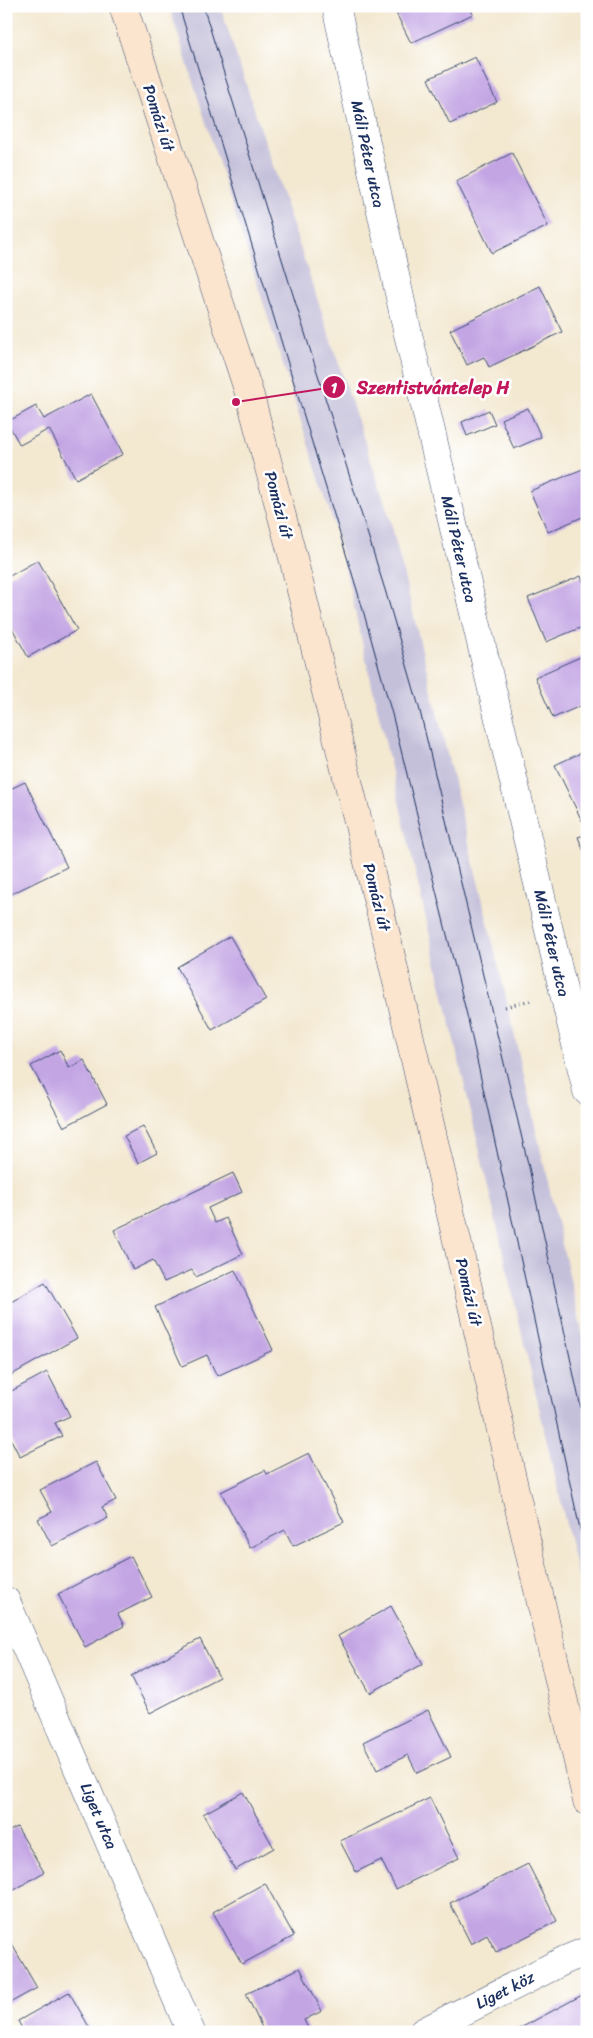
<svg xmlns="http://www.w3.org/2000/svg" width="593" height="2038" font-family="Sriracha,sans-serif">
<style>
.industrial{fill:#c5c0da}
.building{fill:#c3a5e4}
.lines{fill:none;stroke-linecap:round;stroke-linejoin:round}
.street-casing{stroke:#3b4b6f;stroke-width:29}
.secondary-casing{stroke:#3b4b6f;stroke-width:29}
.path{stroke:#3b4b6f;stroke-width:3;stroke-dasharray:1 4;stroke-linecap:butt}
.street{stroke:#fff;stroke-width:28}
.secondary{stroke:#fbe5cf;stroke-width:28}
.tram{stroke:#1b2f5e;stroke-width:1}
.labels{text-anchor:middle;dominant-baseline:central;stroke-width:5;stroke-linejoin:round;paint-order:stroke}
.street-label{font-size:16px;fill:#1b2f5e;stroke:#fff}
.leader{fill:none;stroke:#c2185b;stroke-width:2}
.callout-dot{fill:#c2185b;stroke:#fff;stroke-width:2}
.mark-label{font-size:15px;text-anchor:middle;font-weight:bold;fill:#fff}
.callout-label{font-size:18px;text-anchor:middle;font-weight:bold;fill:#c2185b;stroke:#fff;stroke-width:5;stroke-linejoin:round;paint-order:stroke}
</style>
<rect width="100%" height="100%" fill="#fff"/>
<filter id="ink" filterUnits="userSpaceOnUse"><feTurbulence type="fractalNoise" baseFrequency=".02" numOctaves="2"/><feDisplacementMap in="SourceGraphic" scale="10" xChannelSelector="R" yChannelSelector="G"/><feConvolveMatrix kernelMatrix="1 2 1 2 8 2 1 2 1" color-interpolation-filters="sRGB"/></filter>
<filter id="wash" filterUnits="userSpaceOnUse"><feTurbulence type="fractalNoise" baseFrequency=".0096" numOctaves="4" result="noise"/><feDisplacementMap in="SourceGraphic" scale="20" xChannelSelector="R" yChannelSelector="G"/><feGaussianBlur stdDeviation="1.12" result="paint"/><feColorMatrix in="noise" values="0 0 0 0 0 0 0 0 0 0 0 0 0 0 0 0 0 1.4 0 .05"/><feComposite in="paint" operator="in"/></filter>
<g filter="url(#wash)">
<rect width="100%" height="100%" fill="#f3e8d0"/>
<path class="industrial" d="M169,6H220L390,518L505,993L587,1354V1615L338,538Z"/>
<g id="blocks">
<g class="building">
<path d="M404,6H469L473,14L411,43L395,11Z"/>
<path d="M475,57L497,102L450,124L428,79Z"/>
<path d="M512,153L548,226L492,253L456,181Z"/>
<path d="M540,286L562,332L489,367L484,357L467,365L450,330Z"/>
<path d="M91,394L123,454L76,479L49,429L20,445L7,422L36,406L44,419Z"/>
<path d="M528,408L541,437L514,449L501,419Z"/>
<path d="M489,410L495,424L467,436L462,422Z"/>
<path d="M585,468L587,472V515L548,532L530,491Z"/>
<path d="M38,560L77,630L28,657L6,617V578Z"/>
<path d="M581,576L587,592V625L546,642L528,598Z"/>
<path d="M587,654V703L553,718L535,677Z"/>
<path d="M587,750V819L582,821L555,765Z"/>
<path d="M25,782L67,867L11,894L6,885V791Z"/>
<path d="M587,834V859L578,837Z"/>
<path d="M230,936L266,1000L212,1030L177,967Z"/>
<path d="M60,1050L69,1068L84,1060L107,1104L64,1127L31,1066Z"/>
<path d="M143,1126L157,1153L138,1163L124,1136Z"/>
<path d="M233,1173L242,1192L208,1208L215,1223L226,1218L243,1254L196,1277L192,1270L164,1282L153,1260L133,1270L114,1230Z"/>
<path d="M235,1270L273,1350L217,1376L207,1355L182,1366L155,1307Z"/>
<path d="M45,1282L77,1338L6,1378V1305Z"/>
<path d="M47,1372L70,1416L55,1423L62,1436L20,1457L6,1430V1394Z"/>
<path d="M309,1453L344,1522L293,1546L285,1530L250,1548L221,1492L265,1470L267,1474Z"/>
<path d="M96,1462L116,1500L102,1507L108,1518L52,1546L38,1519L52,1512L40,1490Z"/>
<path d="M131,1556L152,1597L118,1614L124,1626L85,1647L58,1594Z"/>
<path d="M391,1606L423,1664L370,1693L338,1636Z"/>
<path d="M200,1639L219,1677L150,1713L131,1676Z"/>
<path d="M428,1710L451,1757L417,1773L408,1755L377,1770L363,1742Z"/>
<path d="M243,1792L274,1848L235,1870L203,1814Z"/>
<path d="M430,1798L459,1858L396,1889L381,1860L356,1872L340,1841Z"/>
<path d="M17,1827L44,1872L6,1895V1833Z"/>
<path d="M528,1864L557,1921L496,1952L487,1935L471,1944L450,1903Z"/>
<path d="M265,1883L294,1936L242,1964L213,1912Z"/>
<path d="M6,1934L37,1988L6,2005Z"/>
<path d="M300,1968L322,2011L304,2020L310,2032H264L246,1994Z"/>
<path d="M69,1992L92,2032H24L18,2021Z"/>
<path d="M584,1994L587,2005V2032H513Z"/>
</g>
</g>
</g>
<g filter="url(#ink)">
<use href="#blocks" fill-opacity="0" stroke="#3b4b6f" stroke-width="1"/>
<g class="lines">
<defs>
<g id="street">
<path d="M336,6L408,334L587,1091"/>
<path d="M6,1601L191,2032"/>
<path d="M423,2032L565,1960L587,1951"/>
</g>
<path id="secondary" d="M123,6L250,396L293,558L387,939L587,1801"/>
</defs>
<use href="#street" class="street-casing"/>
<use href="#secondary" class="secondary-casing"/>
<path class="path" d="M505,1007L531,1000"/>
<use href="#street" class="street"/>
<use href="#secondary" class="secondary"/>
<g class="tram">
<path d="M179,6L361,603L392,714L467,1015L587,1561"/>
<path d="M203,6L386,593L419,707L530,1172L587,1436"/>
</g>
</g>
</g>
<g class="labels">
<g class="street-label">
<text transform="translate(159 118) rotate(72)">Pomázi út</text>
<text transform="translate(368 154) rotate(78)">Máli Péter utca</text>
<text transform="translate(279 505) rotate(75)">Pomázi út</text>
<text transform="translate(459 549) rotate(77)">Máli Péter utca</text>
<text transform="translate(377 897) rotate(76)">Pomázi út</text>
<text transform="translate(552 943) rotate(77)">Máli Péter utca</text>
<text transform="translate(469 1292) rotate(77)">Pomázi út</text>
<text transform="translate(99 1816) rotate(67)">Liget utca</text>
<text transform="translate(505 1990) rotate(-27)">Liget köz</text>
</g>
</g>
<path class="leader" d="M236 402L334 387"/>
<g class="callout-dot">
<circle cx="236" cy="402" r="5"/>
<circle cx="334" cy="387" r="12"/>
</g>
<g class="mark-label">
<text x="334" y="393">1</text>
</g>
<g class="callout-label">
<text x="433" y="394">Szentistvántelep H</text>
</g>
<rect width="593" height="2038" fill="none" stroke="#fff" stroke-width="25"/>
</svg>
